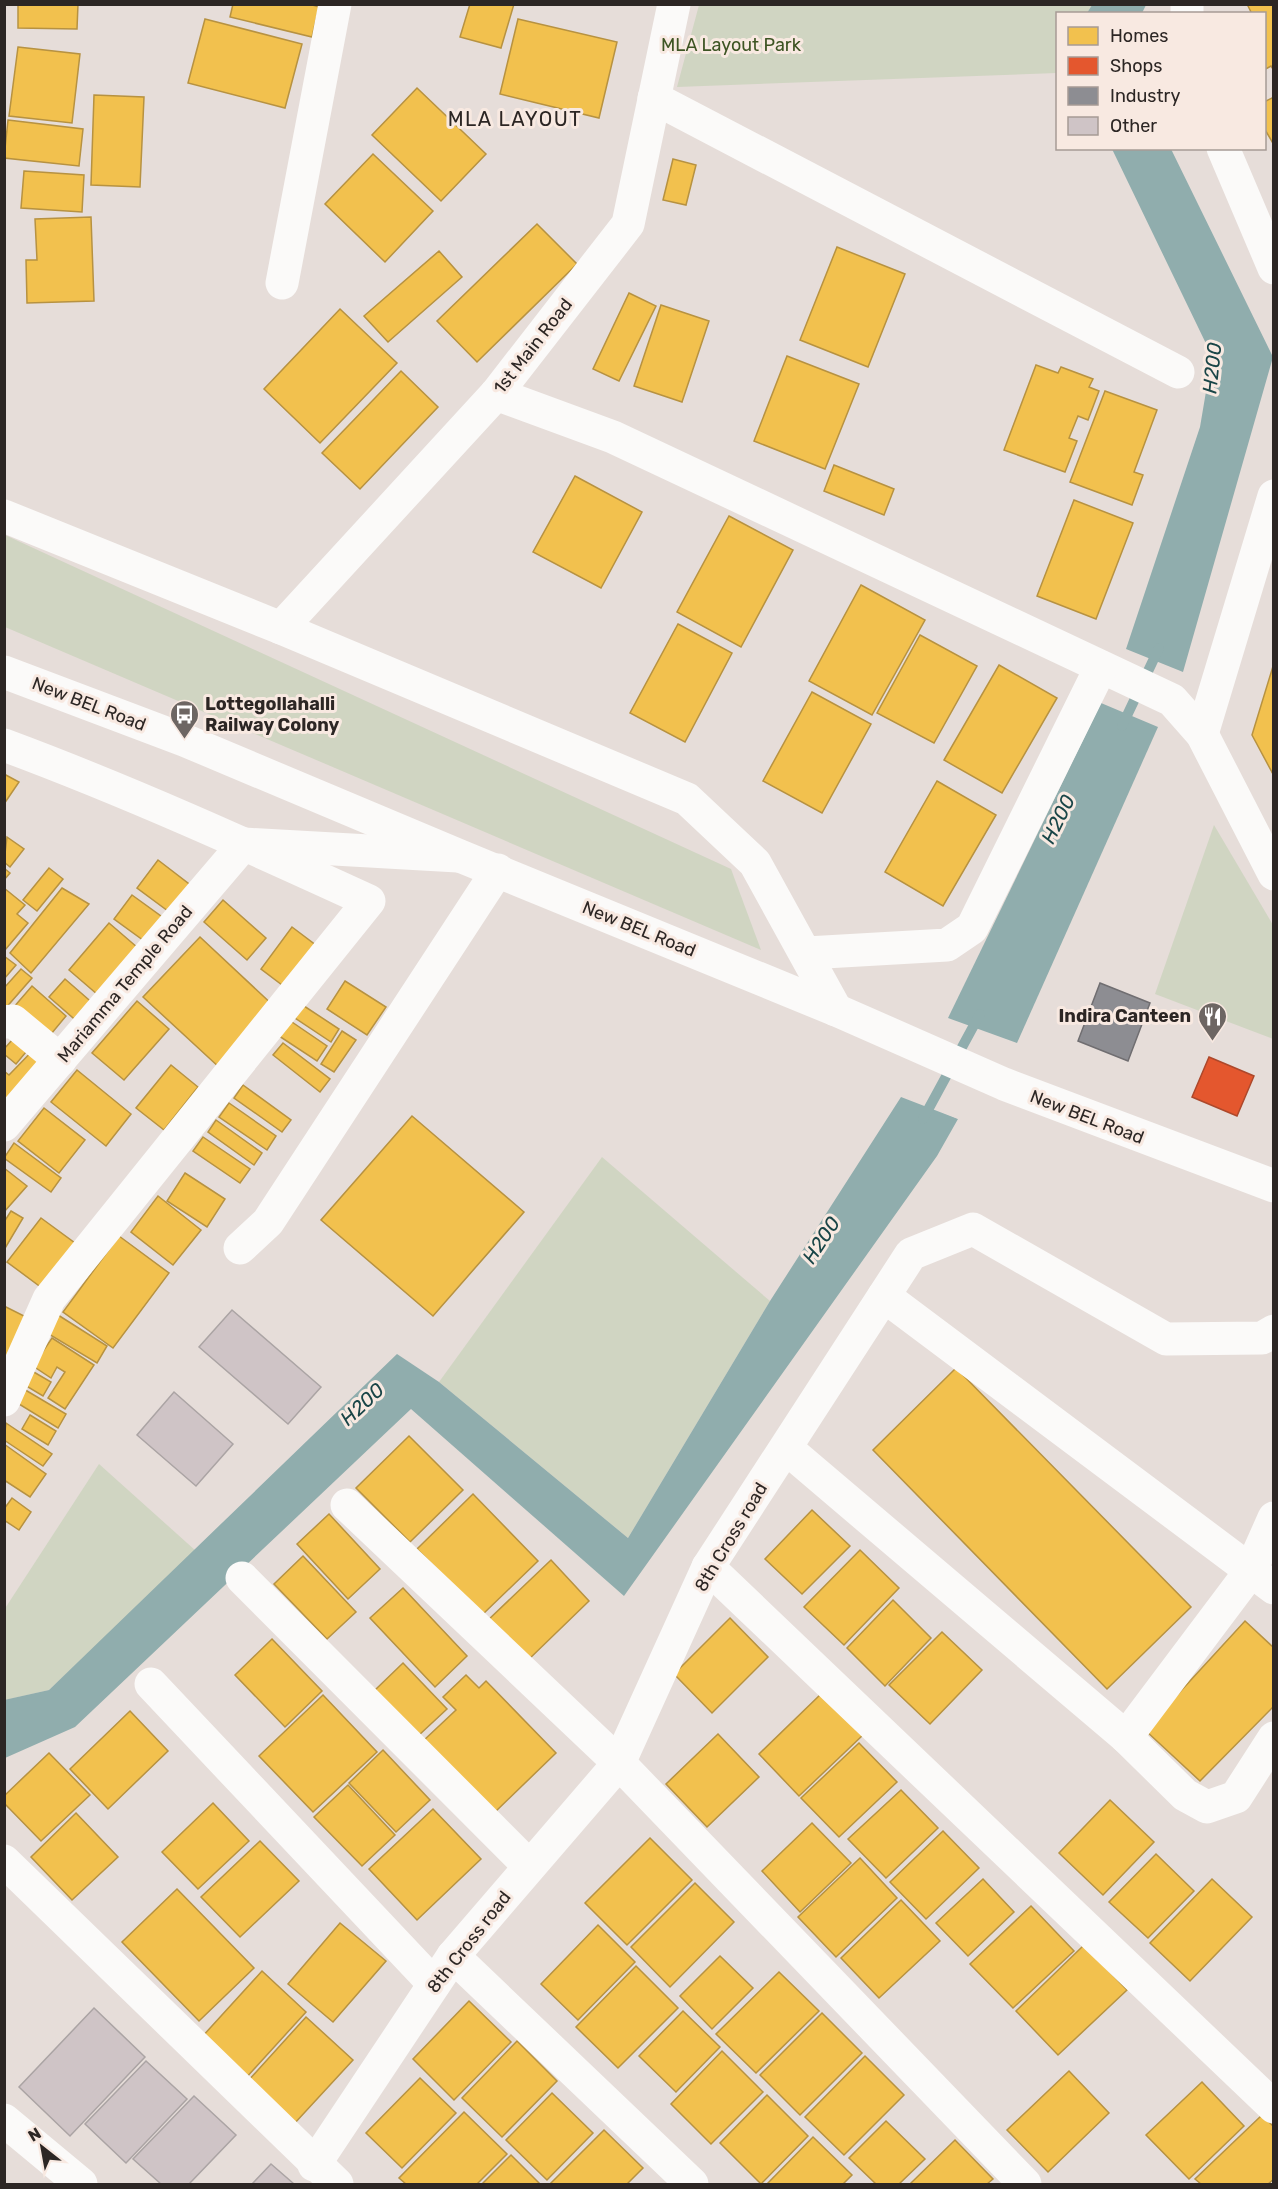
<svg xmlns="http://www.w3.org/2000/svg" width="1278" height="2189" font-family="Rubik,sans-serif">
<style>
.green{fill:#d0d5c2}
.water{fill:#90adad}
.pier{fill:#e6ddd9}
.homes{fill:#f2c14e;stroke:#b79241;stroke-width:1.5}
.shops{fill:#e4572e;stroke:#ad482b;stroke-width:1.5}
.industry{fill:#8d8d92;stroke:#706e71;stroke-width:1.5}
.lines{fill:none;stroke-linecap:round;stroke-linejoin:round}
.stream{stroke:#90adad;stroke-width:10}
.building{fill:#cfc4c6;stroke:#aba4a4;stroke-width:1.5}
.minor{stroke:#fbfaf9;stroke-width:33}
.tertiary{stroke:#fbfaf9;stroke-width:33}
.secondary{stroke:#fbfaf9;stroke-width:33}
.labels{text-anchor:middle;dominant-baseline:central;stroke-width:6;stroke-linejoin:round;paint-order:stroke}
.park-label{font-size:18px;fill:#3d5423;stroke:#f8e9e1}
.street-label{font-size:18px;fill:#2c2624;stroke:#f8e9e1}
.poi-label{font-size:18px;font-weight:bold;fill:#2c2624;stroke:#f8e9e1;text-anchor:start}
.neighbourhood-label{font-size:20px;letter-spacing:1.5px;fill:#2c2624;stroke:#f8e9e1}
.water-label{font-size:20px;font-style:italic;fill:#194547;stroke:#f8e9e1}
</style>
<rect width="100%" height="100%" fill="#e6ddd9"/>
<g class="green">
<path d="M699,5H1092L1087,13L1058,14L1057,73L677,87Z"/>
<path d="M5,535L731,869L761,950L5,627Z"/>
<path d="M1214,825L1273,925V1039L1155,994Z"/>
<path d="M602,1157L770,1301L628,1538L439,1382Z"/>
<path d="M99,1464L196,1551L49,1690L5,1700L4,1610Z"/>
</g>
<g class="water">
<path d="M1092,5V4L1146,5L1142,13H1087Z"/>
<path d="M1112,149H1171L1273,357L1183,672L1126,649L1200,427L1212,356Z"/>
<path d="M1101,703L1158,727L1017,1043L948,1018Z"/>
<path d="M901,1097L958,1119L937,1156L624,1596L411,1409L75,1727L5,1758L4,1700L49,1690L397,1354L439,1382L628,1538L770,1301Z"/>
</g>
<path class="pier" d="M902,1094L959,1116L961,1120L901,1095Z"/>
<g class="homes">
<path d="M18,4H78L77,29L18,28Z"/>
<path d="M233,4H309L319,7L312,37L230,17Z"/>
<path d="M470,4H514L501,48L460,37Z"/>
<path d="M1247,4H1274L1273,69L1271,66L1264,70V14H1249L1251,12Z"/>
<path d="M205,19L302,44L285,108L188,83Z"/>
<path d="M518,19L617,42L599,118L500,94Z"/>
<path d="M18,47L80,54L72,123L9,116Z"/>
<path d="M417,88L486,154L441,201L372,135Z"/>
<path d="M94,95L144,97L140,187L91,185Z"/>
<path d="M1274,97V145L1264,128V102Z"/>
<path d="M8,120L83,129L79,166L4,158Z"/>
<path d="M373,154L433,211L385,262L325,204Z"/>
<path d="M673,159L696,165L686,205L663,200Z"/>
<path d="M24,171L84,175L82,212L21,208Z"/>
<path d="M91,217L94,301L27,303L26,260H37L35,219Z"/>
<path d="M537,224L577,264L477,362L437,321Z"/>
<path d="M837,247L905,274L868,367L800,340Z"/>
<path d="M439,251L462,277L388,342L364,316Z"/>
<path d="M629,293L656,306L619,381L593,369Z"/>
<path d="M661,305L709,321L682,402L634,386Z"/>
<path d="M340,309L397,363L320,443L264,389Z"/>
<path d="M787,356L859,384L825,469L754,441Z"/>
<path d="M1036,365L1058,373L1061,367L1093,379L1089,387L1099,391L1088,420L1078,416L1069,438L1077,441L1065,472L1004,450Z"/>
<path d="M401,371L438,407L360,489L322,453Z"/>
<path d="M1105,391L1157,410L1134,472L1143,475L1132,505L1070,482Z"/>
<path d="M834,465L894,489L884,515L824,491Z"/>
<path d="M575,476L642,512L601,588L533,552Z"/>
<path d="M1074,500L1133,523L1096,619L1037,596Z"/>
<path d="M729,516L793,550L741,647L677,612Z"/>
<path d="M861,585L925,620L872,715L809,681Z"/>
<path d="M678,624L732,653L685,742L630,713Z"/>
<path d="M920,635L977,666L934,743L877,713Z"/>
<path d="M1274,663V776L1252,735Z"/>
<path d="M999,665L1057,698L1002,793L944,760Z"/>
<path d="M812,692L871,724L822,813L763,781Z"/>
<path d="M4,774L19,782L4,804Z"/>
<path d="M937,781L996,815L943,906L885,872Z"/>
<path d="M7,837L24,849L10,867L4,862Z"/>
<path d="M158,860L193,887L172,914L137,888Z"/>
<path d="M4,868L10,873L4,880Z"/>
<path d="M49,868L63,879L37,911L23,900Z"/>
<path d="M4,888L25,905L17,914L28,923L5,950Z"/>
<path d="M62,888L89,904L31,973L10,953Z"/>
<path d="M132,895L165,919L147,943L114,919Z"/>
<path d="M223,900L266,938L247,960L204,922Z"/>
<path d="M109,923L145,954L105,1001L69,970Z"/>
<path d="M292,927L317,946L286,988L261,969Z"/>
<path d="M200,937L277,1009L221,1069L143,997Z"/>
<path d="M4,956L16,965L4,979Z"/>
<path d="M21,969L32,978L4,1010V988Z"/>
<path d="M65,979L96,1006L80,1024L49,997Z"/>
<path d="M345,981L386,1007L367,1035L327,1009Z"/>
<path d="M32,986L66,1016L42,1045L36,1040L16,1064L4,1054V1049L22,1029L7,1015Z"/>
<path d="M137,1001L169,1029L124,1080L92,1053Z"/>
<path d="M304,1006L339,1029L331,1042L295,1018Z"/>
<path d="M289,1020L327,1046L317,1061L279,1036Z"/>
<path d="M342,1031L356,1040L334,1072L321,1064Z"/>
<path d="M283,1043L330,1079L320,1092L273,1055Z"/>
<path d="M39,1044L50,1056L14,1106L4,1098V1071L9,1075Z"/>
<path d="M171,1065L198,1087L164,1130L136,1108Z"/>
<path d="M77,1070L131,1114L106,1146L51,1102Z"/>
<path d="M243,1085L291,1120L282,1132L234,1098Z"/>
<path d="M229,1103L276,1136L267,1150L219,1117Z"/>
<path d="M44,1108L85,1140L59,1173L18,1141Z"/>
<path d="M412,1116L524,1212L433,1316L321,1220Z"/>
<path d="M216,1120L262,1153L254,1165L208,1132Z"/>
<path d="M203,1137L250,1169L240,1183L193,1151Z"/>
<path d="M14,1143L61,1178L51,1192L4,1158Z"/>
<path d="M4,1168L27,1186L4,1212Z"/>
<path d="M185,1173L225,1199L207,1227L167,1201Z"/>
<path d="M158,1196L201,1230L173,1265L131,1232Z"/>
<path d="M11,1211L23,1218L4,1250V1222Z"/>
<path d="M41,1218L79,1246L46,1291L7,1262Z"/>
<path d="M119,1236L169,1273L113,1348L63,1312Z"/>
<path d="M4,1306L32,1320L4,1361Z"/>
<path d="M58,1315L107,1346L97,1363L47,1333Z"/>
<path d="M52,1338L94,1365L65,1409L48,1398L65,1372L57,1367L51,1378L33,1366Z"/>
<path d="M956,1368L1191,1607L1107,1689L873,1450Z"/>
<path d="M32,1371L51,1382L43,1396L23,1384Z"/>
<path d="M22,1388L66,1414L58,1428L14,1401Z"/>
<path d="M30,1415L56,1431L48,1445L22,1429Z"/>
<path d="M6,1423L52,1454L43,1466L4,1440Z"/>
<path d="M409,1436L463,1490L410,1542L356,1488Z"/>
<path d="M4,1444L46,1474L30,1497L4,1480Z"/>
<path d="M473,1494L538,1561L482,1615L417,1549Z"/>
<path d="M12,1498L31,1512L19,1530L4,1520V1509Z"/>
<path d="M812,1510L850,1546L802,1594L765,1559Z"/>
<path d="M329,1514L380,1569L348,1599L297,1544Z"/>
<path d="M860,1550L899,1588L844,1645L804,1607Z"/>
<path d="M303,1556L356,1612L327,1639L274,1584Z"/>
<path d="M551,1560L589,1601L525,1663L486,1622Z"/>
<path d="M403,1588L467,1656L435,1687L370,1618Z"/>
<path d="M893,1600L931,1638L885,1686L847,1648Z"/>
<path d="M730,1618L768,1657L712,1713L674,1674Z"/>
<path d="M1245,1621L1274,1648V1706L1200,1781L1145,1730Z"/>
<path d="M942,1632L982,1670L930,1724L889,1685Z"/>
<path d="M272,1639L322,1691L285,1727L235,1675Z"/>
<path d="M403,1663L447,1709L418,1736L375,1690Z"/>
<path d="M466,1675L479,1688L486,1681L556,1753L492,1815L422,1742L456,1710L443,1697Z"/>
<path d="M823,1692L864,1734L799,1796L759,1754Z"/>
<path d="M323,1695L377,1752L313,1812L259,1756Z"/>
<path d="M130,1711L168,1751L108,1809L70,1769Z"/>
<path d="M718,1734L759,1777L707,1827L666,1784Z"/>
<path d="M859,1743L897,1782L839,1837L801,1798Z"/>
<path d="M383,1750L430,1800L396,1832L349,1783Z"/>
<path d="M49,1753L90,1795L41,1841L4,1803V1796Z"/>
<path d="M348,1785L395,1835L362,1866L314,1817Z"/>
<path d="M901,1790L938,1828L886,1878L848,1839Z"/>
<path d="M1110,1800L1154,1842L1103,1895L1059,1853Z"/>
<path d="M213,1803L249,1841L198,1889L162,1852Z"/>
<path d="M433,1809L481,1859L417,1920L369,1869Z"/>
<path d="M76,1813L118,1857L72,1900L31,1857Z"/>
<path d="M812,1823L851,1863L800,1912L762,1871Z"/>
<path d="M943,1831L979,1868L926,1919L890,1882Z"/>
<path d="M650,1838L692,1880L627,1945L585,1903Z"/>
<path d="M260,1841L299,1881L240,1937L201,1897Z"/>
<path d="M1156,1854L1194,1891L1148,1938L1109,1902Z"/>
<path d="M860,1858L897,1898L836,1957L798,1917Z"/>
<path d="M983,1879L1014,1912L968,1956L936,1923Z"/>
<path d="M1212,1879L1252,1917L1190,1981L1150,1943Z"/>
<path d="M695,1883L734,1922L670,1987L631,1947Z"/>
<path d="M177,1889L254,1968L199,2021L122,1942Z"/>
<path d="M901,1900L940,1941L879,1998L841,1958Z"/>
<path d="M1031,1906L1074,1951L1013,2008L970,1964Z"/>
<path d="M340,1923L386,1961L333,2022L288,1984Z"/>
<path d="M598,1925L635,1962L578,2020L541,1984Z"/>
<path d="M1084,1945L1127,1990L1058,2055L1016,2011Z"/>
<path d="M720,1956L753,1988L712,2029L680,1996Z"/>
<path d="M636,1966L678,2008L618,2068L576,2027Z"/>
<path d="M262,1971L306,2012L245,2079L201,2038Z"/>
<path d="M779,1972L819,2011L756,2073L716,2034Z"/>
<path d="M469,2001L511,2042L454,2100L413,2059Z"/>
<path d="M683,2011L720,2047L676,2092L639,2056Z"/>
<path d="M822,2013L862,2053L800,2115L760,2075Z"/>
<path d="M306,2017L353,2060L294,2124L247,2082Z"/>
<path d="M517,2041L557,2081L502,2137L462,2098Z"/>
<path d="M722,2051L763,2092L711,2144L671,2104Z"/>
<path d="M865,2056L904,2095L844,2155L805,2117Z"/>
<path d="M1069,2071L1109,2113L1048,2172L1007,2130Z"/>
<path d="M420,2078L456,2113L402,2168L366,2133Z"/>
<path d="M1202,2082L1244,2126L1189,2179L1146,2135Z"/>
<path d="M552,2093L593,2133L547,2180L506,2140Z"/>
<path d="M767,2095L808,2136L761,2184L720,2143Z"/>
<path d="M464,2112L507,2154L477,2184H406L399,2178Z"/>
<path d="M1262,2115L1274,2127V2179L1268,2184H1201L1195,2179Z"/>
<path d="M886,2121L925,2159L899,2184H876L849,2158Z"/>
<path d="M604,2130L643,2168L627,2184H550Z"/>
<path d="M813,2137L852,2175L843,2184H767Z"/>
<path d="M955,2140L993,2179L987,2184H910Z"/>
<path d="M511,2155L540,2184H482Z"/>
</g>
<path class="shops" d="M1209,1057L1254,1076L1237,1116L1192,1097Z"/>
<path class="industry" d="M1100,983L1150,1003L1128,1061L1078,1041Z"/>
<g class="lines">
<g class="stream">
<path d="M1122,726L1159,648"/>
<path d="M923,1119L980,1014"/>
</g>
</g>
<g class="building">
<path d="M232,1310L321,1387L288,1424L199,1347Z"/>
<path d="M174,1392L233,1444L196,1486L137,1435Z"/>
<path d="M94,2008L145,2057L70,2136L19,2087Z"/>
<path d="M146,2061L187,2099L126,2163L85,2124Z"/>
<path d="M194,2096L236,2135L189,2184H161L133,2159Z"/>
<path d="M271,2164L294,2184H252Z"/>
</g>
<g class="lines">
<g class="minor">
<path d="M1187,4V14"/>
<path d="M654,98L1178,372"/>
<path d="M1223,148L1274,268"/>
<path d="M282,283L335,4"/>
<path d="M496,394L613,437L1172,700L1202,734L1274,874"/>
<path d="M281,628L496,394L628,224L674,4"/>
<path d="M1202,734L1274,496"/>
<path d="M4,745C128,791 249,846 369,901L49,1299L4,1400"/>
<path d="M807,953L947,945L972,928L1101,667"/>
<path d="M4,1022L13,1021L60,1060"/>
<path d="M4,1125L244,844L458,856"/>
<path d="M240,1248L268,1222L498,870"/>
<path d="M884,1296L1274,1588"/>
<path d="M786,1448L1126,1737L1185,1795L1207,1807L1236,1797L1274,1738"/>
<path d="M347,1505L619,1763L1025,2184"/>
<path d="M708,1567L1274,2107"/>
<path d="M242,1578L529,1866"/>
<path d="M151,1684L434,1984"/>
<path d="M1126,1737L1250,1572L1274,1518"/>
<path d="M4,1861L337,2184"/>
<path d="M453,1956L692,2184"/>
<path d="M4,2120L81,2184"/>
<path d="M314,2165L453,1956L619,1763L708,1567L911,1254L973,1229L1166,1339L1262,1338L1274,1331"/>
</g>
<path class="tertiary" d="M4,516L281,628L687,799L755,863L836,1010"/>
<path class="secondary" d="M4,672L184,740L460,856L836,1010L1004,1084L1274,1186"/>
</g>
<defs>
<symbol id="bus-pin" viewBox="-11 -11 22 30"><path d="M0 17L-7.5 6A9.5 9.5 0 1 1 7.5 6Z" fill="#6d6663" stroke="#f8e9e1"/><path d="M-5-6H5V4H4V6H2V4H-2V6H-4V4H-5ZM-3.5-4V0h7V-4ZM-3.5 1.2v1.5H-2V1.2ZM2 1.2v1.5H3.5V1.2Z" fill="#fff"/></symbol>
<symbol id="restaurant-pin" viewBox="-11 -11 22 30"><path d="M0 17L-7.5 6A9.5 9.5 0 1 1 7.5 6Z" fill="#6d6663" stroke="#f8e9e1"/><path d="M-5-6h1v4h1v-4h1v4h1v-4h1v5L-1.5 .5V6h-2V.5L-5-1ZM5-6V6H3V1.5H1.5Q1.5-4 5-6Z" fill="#fff"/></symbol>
</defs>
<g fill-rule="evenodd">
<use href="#bus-pin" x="168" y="698" width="33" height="45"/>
<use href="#restaurant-pin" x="1196" y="1000" width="33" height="45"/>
</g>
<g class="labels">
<g class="park-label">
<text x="731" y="45">MLA Layout Park</text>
</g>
<g class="street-label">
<text transform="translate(533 346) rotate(-52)">1st Main Road</text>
<text transform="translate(89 704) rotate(21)">New BEL Road</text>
<text transform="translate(639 929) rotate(22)">New BEL Road</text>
<text transform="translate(125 984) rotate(-50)">Mariamma Temple Road</text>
<text transform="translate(1087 1117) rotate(21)">New BEL Road</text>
<text transform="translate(731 1537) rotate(-59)">8th Cross road</text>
<text transform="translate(469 1942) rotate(-52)">8th Cross road</text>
</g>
<g class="poi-label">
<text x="205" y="704">Lottegollahalli<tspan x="205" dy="21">Railway Colony</tspan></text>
<text x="1191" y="1016" text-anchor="end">Indira Canteen</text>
</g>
<g class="neighbourhood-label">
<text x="515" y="119">MLA LAYOUT</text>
</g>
<g class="water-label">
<text transform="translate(1212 368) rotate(-84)">H200</text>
<text transform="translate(1058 819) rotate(-64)">H200</text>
<text transform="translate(821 1240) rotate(-57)">H200</text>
<text transform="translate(362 1404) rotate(-43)">H200</text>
</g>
</g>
<rect width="1278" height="2189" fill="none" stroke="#2c2624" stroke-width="12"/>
<rect x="1056" y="12" width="210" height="138" fill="#f8e9e1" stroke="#a69b95" stroke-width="1.5"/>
<rect x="1068" y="27" width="30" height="18" fill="#f2c14e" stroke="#a69b95" stroke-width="1.5"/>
<text x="1110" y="42" font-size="18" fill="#2c2624">Homes</text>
<rect x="1068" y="57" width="30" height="18" fill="#e4572e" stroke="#a69b95" stroke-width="1.5"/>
<text x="1110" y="72" font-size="18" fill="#2c2624">Shops</text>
<rect x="1068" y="87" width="30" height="18" fill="#8d8d92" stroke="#a69b95" stroke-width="1.5"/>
<text x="1110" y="102" font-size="18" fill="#2c2624">Industry</text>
<rect x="1068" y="117" width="30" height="18" fill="#cfc4c6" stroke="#a69b95" stroke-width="1.5"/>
<text x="1110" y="132" font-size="18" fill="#2c2624">Other</text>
<g transform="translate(42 2147) rotate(329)" stroke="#f8e9e1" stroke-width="4.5" paint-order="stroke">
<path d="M0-4.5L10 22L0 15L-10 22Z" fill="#2c2624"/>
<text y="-9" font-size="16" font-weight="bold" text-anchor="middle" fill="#2c2624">N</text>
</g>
</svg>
